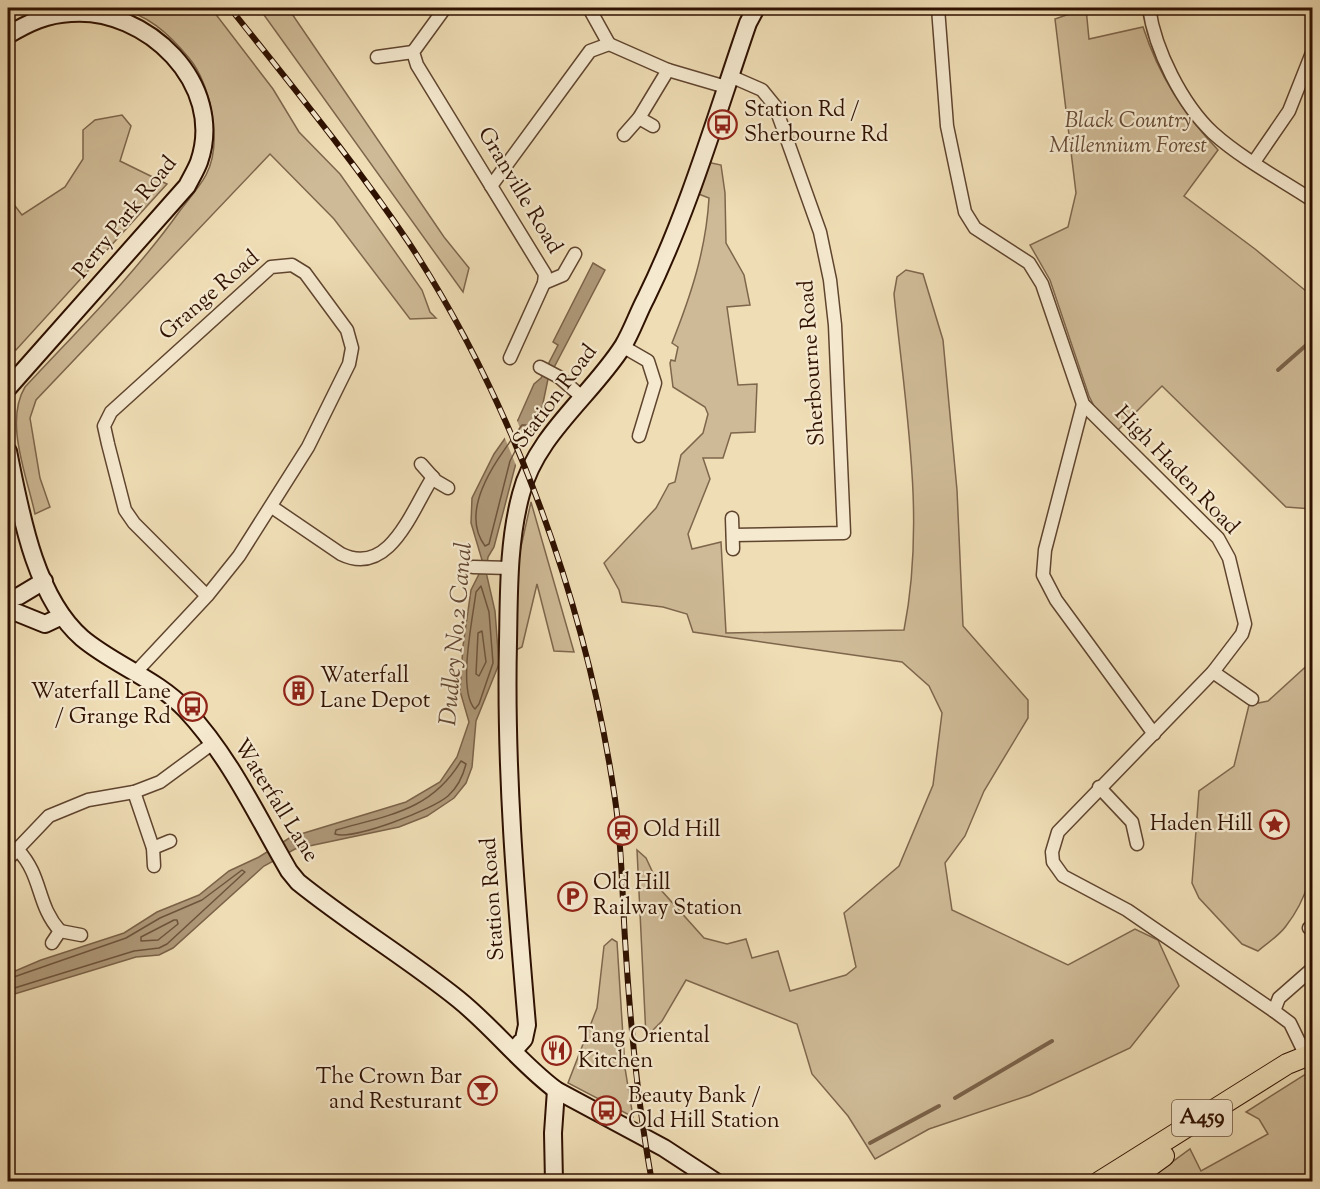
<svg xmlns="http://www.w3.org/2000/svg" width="1320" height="1189" font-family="'Sorts Mill Goudy',serif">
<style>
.green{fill:#ceba96;stroke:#7e664c;stroke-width:1.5}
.water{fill:#ae9878;stroke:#7b6248;stroke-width:1.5}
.pier{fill:#efddb5}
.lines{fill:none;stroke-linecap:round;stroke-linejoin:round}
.shore{stroke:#6e543c;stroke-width:1.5}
.stream{stroke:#7b6248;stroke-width:4}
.street-casing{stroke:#5f442e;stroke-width:15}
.secondary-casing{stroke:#2f1101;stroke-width:20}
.primary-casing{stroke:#2f1101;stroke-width:22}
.street{stroke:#f5e9cf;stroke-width:12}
.secondary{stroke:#f5e9cf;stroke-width:16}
.primary{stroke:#efddb5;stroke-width:20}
.rail-casing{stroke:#2f1101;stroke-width:6}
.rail{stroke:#f5e9cf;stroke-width:4;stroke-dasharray:11;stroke-linecap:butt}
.labels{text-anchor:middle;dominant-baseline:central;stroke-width:4.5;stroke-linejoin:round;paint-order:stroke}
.shield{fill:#f5e9cf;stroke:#6a523f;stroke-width:1.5}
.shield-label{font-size:21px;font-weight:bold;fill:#2f1101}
.poi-label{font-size:22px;fill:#2f1101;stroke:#f5e9cf;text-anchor:start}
.park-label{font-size:22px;font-style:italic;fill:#674c35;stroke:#f5e9cf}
.street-label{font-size:22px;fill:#2f1101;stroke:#f5e9cf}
.water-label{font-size:24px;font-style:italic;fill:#624731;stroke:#f5e9cf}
</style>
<rect width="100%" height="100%" fill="#efddb5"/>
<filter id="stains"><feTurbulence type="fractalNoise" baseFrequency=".00333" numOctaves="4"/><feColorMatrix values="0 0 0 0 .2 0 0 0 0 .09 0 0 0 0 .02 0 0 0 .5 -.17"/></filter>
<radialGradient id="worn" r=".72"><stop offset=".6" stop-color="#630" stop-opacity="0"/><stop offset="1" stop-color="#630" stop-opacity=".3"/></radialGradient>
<g class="green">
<path d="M115,8H211L273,89L299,132L340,174L422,290L430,312L436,318L410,319L334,219L270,154L36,400L30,418L40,478L50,507L35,514C27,476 4,422 25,387C78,330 134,275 179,212C188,200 199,188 206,175C223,143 211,84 189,58C169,34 147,13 115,8Z"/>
<path d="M259,8H288L444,237L469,268L463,292Z"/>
<path d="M1086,8L1089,39L1143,27C1159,76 1183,113 1218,150L1184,196L1255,249L1312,296V509L1286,507L1162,386L1118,430L1095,408L1089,396L1050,280L1030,245L1068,227L1076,193L1055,19Z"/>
<path d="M122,115L131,126L120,161L167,184L16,350L8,342V205L12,202L22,215L65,187L83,159V130L95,120Z"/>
<path d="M707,162L721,165L725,193L726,243L744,275L750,305L727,307L738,385L757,384L755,432L731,433L723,458H703L710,479L688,534L692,549L721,542L726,633L904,630C926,519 905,406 894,294L897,277L906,270L923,274L943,340L957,490L963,626L1028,700V718L984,791L965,836L945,863L952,910L1068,965L1135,929L1158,940L1179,986L1130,1048L1030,1095L929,1129L875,1159L848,1116L812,1074L797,1024L686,980L662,1021L646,1037L637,850L646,858L661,890L704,938L727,944L746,939L752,958L778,951L790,991L846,975L856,967L844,913L899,866L933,785L942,713L929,686L902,662L693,632L687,614L663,607L622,602L619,590L604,563L656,508L669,484L675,482L681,455L703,433L708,414L705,407L673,387L670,363L671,360L675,361L678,347L672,343C691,295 706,250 709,198L696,193Z"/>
<path d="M531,502L574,652L554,651L537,584L522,647L516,650L514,578Z"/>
<path d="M1312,661V823L1309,836C1320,864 1304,903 1286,926C1279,936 1267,943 1258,951L1242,944L1199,898L1192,883L1199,791L1234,766L1249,705L1268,701Z"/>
<path d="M612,939L617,942L625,1068L633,1117L568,1083L597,1008L604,946Z"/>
<path d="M1312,1070V1181L1145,1182L1190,1149L1201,1171L1268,1134L1259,1119L1246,1112Z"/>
</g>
<path class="water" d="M593,263L605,270L548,379L542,408L516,463L494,547L488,557L486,572L495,611L499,664L476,721L472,767L466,783L454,798L427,816L399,827L295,849L264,866L173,948L159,955L136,957L8,996V974L41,960L124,933L157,912L199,895L229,871L259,857L291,837L406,802L440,782L457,757L469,722L460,691L463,646L471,590L479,574L482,560L471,523L472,498L494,454L518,420L534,384L541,378L558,345L553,342Z"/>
<path class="pier" d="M516,418L528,448L518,470L504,436Z"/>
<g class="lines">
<g class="shore">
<path d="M522,425H526L527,428L510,461L489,544L485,546C457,508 500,456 522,425Z"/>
<path d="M481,586L489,612L493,663L479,704L475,709C457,691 473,617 476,592Z"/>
<path d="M482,631L486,662L479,676L476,674L478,633Z"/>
<path d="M461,761L466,764C463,776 458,787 448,796C432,810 354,840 335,834L336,830C388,815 431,811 461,761Z"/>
<path d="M174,920H177L178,924L158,940L141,941V937Z"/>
<path d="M8,979L126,938L160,918L202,900L242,870L245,872L167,944L159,948L134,951L8,990"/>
</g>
<g class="stream">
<path d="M1278,370L1312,340"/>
<path d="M955,1098L1052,1041"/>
<path d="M870,1143L939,1106"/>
</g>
<defs>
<g id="street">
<path d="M445,8L413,52L417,65L545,274L544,283L510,358"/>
<path d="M589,8L609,44"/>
<path d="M938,8L947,126L965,212L975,228L1029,263L1042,284L1083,404L1218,538L1229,558L1245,624L1242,634L1213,672L1058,832L1052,852L1053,862L1063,876L1127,910L1274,1011L1290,1023L1307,1058"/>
<path d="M1149,8C1155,50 1182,104 1213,133C1242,159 1280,179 1312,200"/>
<path d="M377,57L413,52"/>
<path d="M730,76L762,90L775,106L820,232L830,280L835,325L844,533L733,535"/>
<path d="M639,118L653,126"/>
<path d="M624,135L639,118L668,70"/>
<path d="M1254,162L1289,111L1312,53"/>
<path d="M491,186L590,51L609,44L668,70L726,87"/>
<path d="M544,283L563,275L575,254"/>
<path d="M622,346L648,361L655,383L639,436"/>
<path d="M540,367L559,377L582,397"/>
<path d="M1083,404L1045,550L1043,575L1056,600L1154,734"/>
<path d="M421,464L436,481L448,488"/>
<path d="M272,507L341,554C390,578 412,509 433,477"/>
<path d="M732,518L733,549"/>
<path d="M473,567L510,568"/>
<path d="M136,672L207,596L239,556L308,447L349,364L352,348L347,330L305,273L292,265L271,267L111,412L104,426L108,444L125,510L134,523L207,596"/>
<path d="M1213,672L1252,699"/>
<path d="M1099,787L1132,822L1137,844"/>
<path d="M134,792L153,848L154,866"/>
<path d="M153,848L170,841"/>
<path d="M18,850C43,877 36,904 60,931"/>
<path d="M8,859L49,816L88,800L134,792L160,782L213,743"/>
<path d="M1309,928L1312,930"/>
<path d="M52,943L60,931L81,935"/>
<path d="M1274,1011L1279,998L1312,969"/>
</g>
<g id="secondary">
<path d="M8,35C28,23 47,14 71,13C146,7 226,84 199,162C196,170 191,178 187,186L8,388"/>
<path d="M8,451C20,510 34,596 82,638C114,665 157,679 186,710C230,757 257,816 289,871L298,882C350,924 407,958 458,999C493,1027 521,1064 556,1090L664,1148L716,1182"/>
<path d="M8,598L19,596L44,581"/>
<path d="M8,609L45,624L62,616"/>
<path d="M514,1050L524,1039L527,1025C516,897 505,770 508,642C509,593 508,542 521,494C536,435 591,396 623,346C632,331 638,313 646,298C689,210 716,116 748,23L756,8"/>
<path d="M554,1182L553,1133L556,1090"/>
</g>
<g id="primary">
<path d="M1099,1182L1287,1064L1312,1054"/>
<path d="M1128,1182L1164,1156"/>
</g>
</defs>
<use href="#street" class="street-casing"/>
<use href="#secondary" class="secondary-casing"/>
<use href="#primary" class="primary-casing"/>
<use href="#street" class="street"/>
<use href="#secondary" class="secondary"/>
<use href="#primary" class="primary"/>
<defs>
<path id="rail" d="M230,8C291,85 354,161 409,243C515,405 587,607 615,799C622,845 622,892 625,939C630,1021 637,1101 652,1182"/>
</defs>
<use href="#rail" class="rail-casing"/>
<use href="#rail" class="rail"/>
</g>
<defs>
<symbol id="bus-ring" viewBox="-11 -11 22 22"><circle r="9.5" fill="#f5e9cf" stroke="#8f2418" stroke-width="1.5"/><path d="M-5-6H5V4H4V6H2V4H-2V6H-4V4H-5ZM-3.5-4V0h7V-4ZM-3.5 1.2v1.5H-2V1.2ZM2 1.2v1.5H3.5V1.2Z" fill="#8f2418"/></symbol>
<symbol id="building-ring" viewBox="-11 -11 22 22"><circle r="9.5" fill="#f5e9cf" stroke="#8f2418" stroke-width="1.5"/><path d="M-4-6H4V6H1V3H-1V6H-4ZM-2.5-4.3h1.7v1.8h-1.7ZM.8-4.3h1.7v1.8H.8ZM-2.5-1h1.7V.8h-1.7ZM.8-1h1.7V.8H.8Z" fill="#8f2418"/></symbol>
<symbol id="sight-ring" viewBox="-11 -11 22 22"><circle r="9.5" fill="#f5e9cf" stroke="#8f2418" stroke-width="1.5"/><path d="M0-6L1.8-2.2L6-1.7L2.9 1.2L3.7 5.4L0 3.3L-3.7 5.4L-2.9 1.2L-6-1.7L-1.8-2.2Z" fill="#8f2418"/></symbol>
<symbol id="station-ring" viewBox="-11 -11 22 22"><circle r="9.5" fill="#f5e9cf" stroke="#8f2418" stroke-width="1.5"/><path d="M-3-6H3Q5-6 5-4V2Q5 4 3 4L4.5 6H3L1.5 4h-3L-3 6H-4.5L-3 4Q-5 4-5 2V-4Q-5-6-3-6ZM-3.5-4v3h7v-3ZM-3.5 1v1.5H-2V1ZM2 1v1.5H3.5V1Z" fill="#8f2418"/></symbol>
<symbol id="parking-ring" viewBox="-11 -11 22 22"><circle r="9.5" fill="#f5e9cf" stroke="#8f2418" stroke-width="1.5"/><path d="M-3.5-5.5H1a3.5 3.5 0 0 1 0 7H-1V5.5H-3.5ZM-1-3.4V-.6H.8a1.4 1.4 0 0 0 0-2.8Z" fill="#8f2418"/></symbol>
<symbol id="restaurant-ring" viewBox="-11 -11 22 22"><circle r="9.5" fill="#f5e9cf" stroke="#8f2418" stroke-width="1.5"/><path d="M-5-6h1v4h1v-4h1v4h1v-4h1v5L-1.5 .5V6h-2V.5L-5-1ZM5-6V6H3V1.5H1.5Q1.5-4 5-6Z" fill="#8f2418"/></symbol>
<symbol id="bar-ring" viewBox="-11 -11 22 22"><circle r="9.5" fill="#f5e9cf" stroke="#8f2418" stroke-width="1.5"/><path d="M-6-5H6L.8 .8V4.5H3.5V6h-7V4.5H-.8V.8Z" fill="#8f2418"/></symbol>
</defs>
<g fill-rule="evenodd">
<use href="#bus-ring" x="706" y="108" width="33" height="33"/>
<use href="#building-ring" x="282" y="674" width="33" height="33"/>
<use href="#bus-ring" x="176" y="690" width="33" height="33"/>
<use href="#sight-ring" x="1258" y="808" width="33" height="33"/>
<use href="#station-ring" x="606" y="814" width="33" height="33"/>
<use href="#parking-ring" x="556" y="880" width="33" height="33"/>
<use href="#restaurant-ring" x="540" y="1034" width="33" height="33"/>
<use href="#bar-ring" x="466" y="1074" width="33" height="33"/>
<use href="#bus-ring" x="590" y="1094" width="33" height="33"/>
</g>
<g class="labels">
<rect class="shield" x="1172" y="1100" width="60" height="36" rx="4.5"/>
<g class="shield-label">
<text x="1202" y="1118">A459</text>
</g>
<g class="poi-label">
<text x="744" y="111">Station Rd /<tspan x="744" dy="25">Sherbourne Rd</tspan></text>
<text x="320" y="677">Waterfall<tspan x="320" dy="25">Lane Depot</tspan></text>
<text x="171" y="693" text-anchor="end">Waterfall Lane<tspan x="171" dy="25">/ Grange Rd</tspan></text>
<text x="1253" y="825" text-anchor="end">Haden Hill</text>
<text x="643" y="831">Old Hill</text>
<text x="593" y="884">Old Hill<tspan x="593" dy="25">Railway Station</tspan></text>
<text x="578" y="1037">Tang Oriental<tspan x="578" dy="25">Kitchen</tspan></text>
<text x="462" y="1078" text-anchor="end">The Crown Bar<tspan x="462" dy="25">and Resturant</tspan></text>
<text x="628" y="1097">Beauty Bank /<tspan x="628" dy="25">Old Hill Station</tspan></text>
</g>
<g class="park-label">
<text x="1128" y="122">Black Country<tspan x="1128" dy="25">Millennium Forest</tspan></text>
</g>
<g class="street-label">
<text transform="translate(519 191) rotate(59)">Granville Road</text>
<text transform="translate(126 218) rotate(-51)">Perry Park Road</text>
<text transform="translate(210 296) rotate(-41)">Grange Road</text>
<text transform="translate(813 363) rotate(-94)">Sherbourne Road</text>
<text transform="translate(556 397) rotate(-53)">Station Road</text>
<text transform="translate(1176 471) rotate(46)">High Haden Road</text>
<text transform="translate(275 801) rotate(58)">Waterfall Lane</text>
<text transform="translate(494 899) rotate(-94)">Station Road</text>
</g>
<g class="water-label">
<text transform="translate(457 634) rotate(-85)">Dudley No.2 Canal</text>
</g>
</g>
<rect width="1320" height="1189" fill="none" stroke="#efddb5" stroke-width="30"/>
<rect x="9" y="9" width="1302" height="1171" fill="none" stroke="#2f1101" stroke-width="3"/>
<rect x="15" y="15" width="1290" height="1159" fill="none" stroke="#2f1101" stroke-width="1.5"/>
<rect width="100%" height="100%" filter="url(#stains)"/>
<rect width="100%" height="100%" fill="url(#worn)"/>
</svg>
